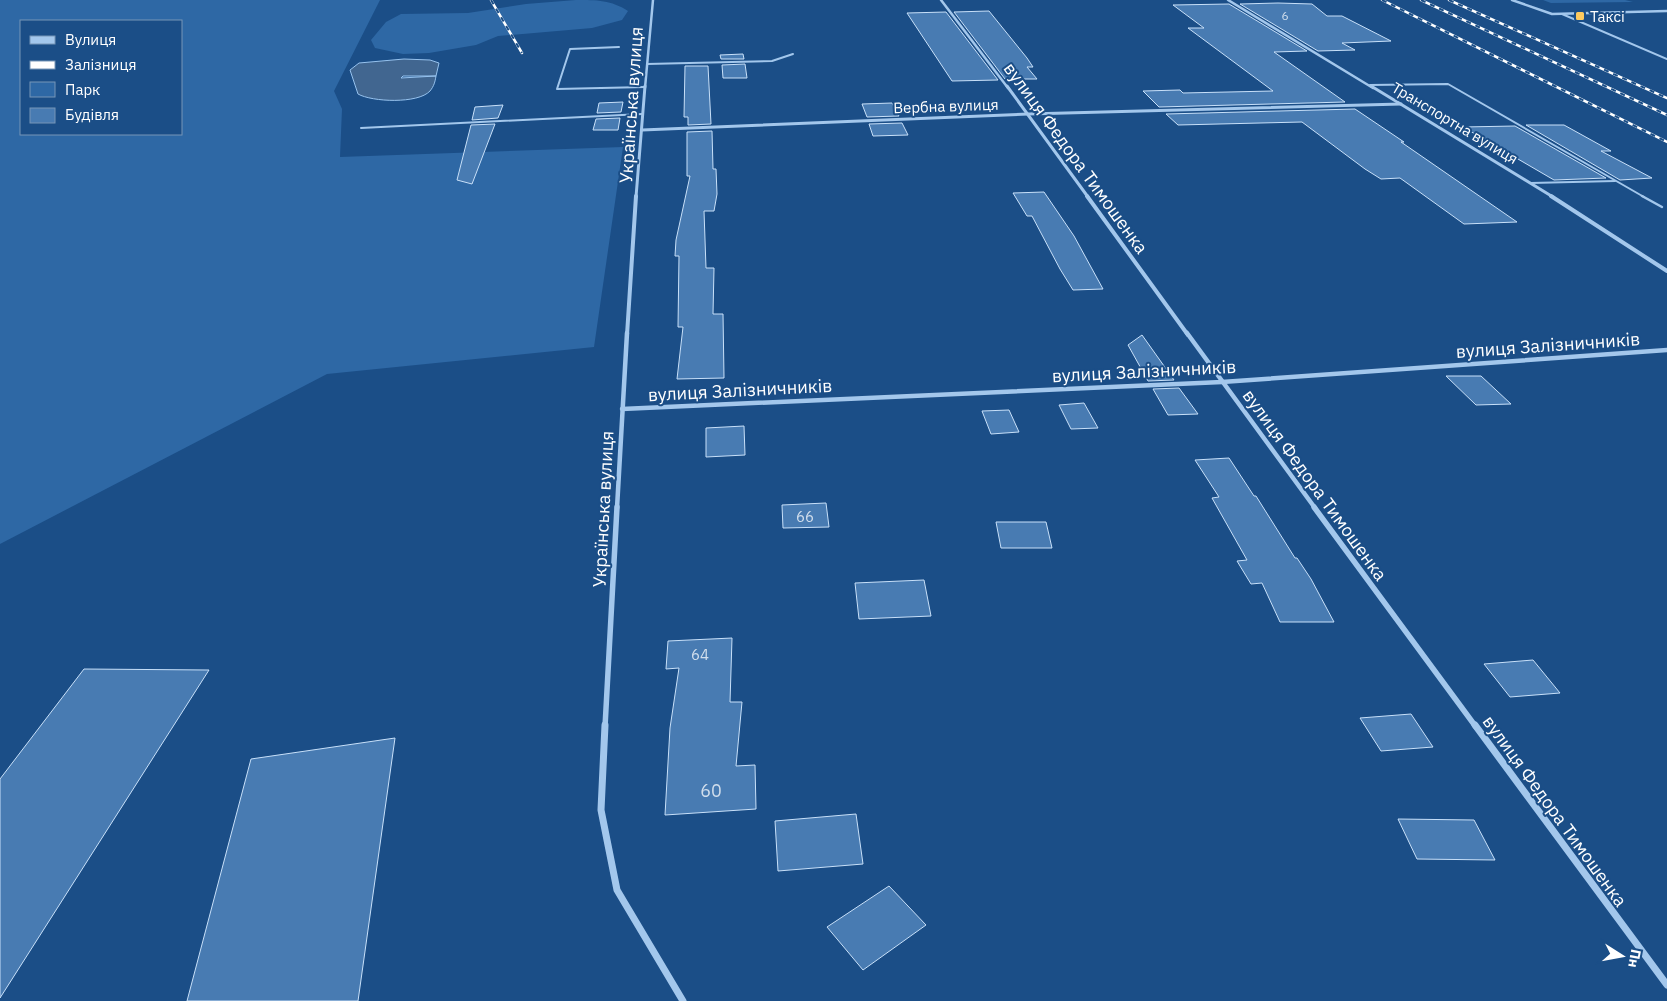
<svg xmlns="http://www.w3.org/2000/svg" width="1667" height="1001" font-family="'IBM Plex Sans',sans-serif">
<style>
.green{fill:#2e68a5;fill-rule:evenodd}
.water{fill:#416690;stroke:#96c2ee}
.building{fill:#487bb2;stroke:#c8e0f9}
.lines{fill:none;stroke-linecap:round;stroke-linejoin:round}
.service-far1{stroke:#a3c7ec;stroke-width:2}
.service{stroke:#a3c7ec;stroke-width:2.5}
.minor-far5{stroke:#a3c7ec;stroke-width:2.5}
.minor-far4{stroke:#a3c7ec;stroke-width:3}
.minor-far3{stroke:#a3c7ec;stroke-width:4}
.minor-far2{stroke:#a3c7ec;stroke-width:4.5}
.minor-far1{stroke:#a3c7ec;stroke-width:5.5}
.minor{stroke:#a3c7ec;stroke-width:7}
.rail-casing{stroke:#fff;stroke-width:2.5}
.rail{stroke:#1b4e87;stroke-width:2;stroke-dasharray:5;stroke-linecap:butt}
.poi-dot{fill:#fdca5f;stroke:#1b4e87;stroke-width:2}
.labels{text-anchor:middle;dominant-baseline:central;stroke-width:4;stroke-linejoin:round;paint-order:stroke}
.far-number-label{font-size:12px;fill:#d1deec}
.far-poi-label{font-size:15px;fill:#fff;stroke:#1b4e87;text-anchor:start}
.far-street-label{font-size:15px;fill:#fff;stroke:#1b4e87}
.number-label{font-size:15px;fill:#d1deec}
.street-label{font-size:18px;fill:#fff;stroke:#1b4e87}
.near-number-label{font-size:18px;fill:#d1deec}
</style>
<rect width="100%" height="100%" fill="#1b4e87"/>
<g class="green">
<path d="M0,0H380L334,91L342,109L340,157L623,147L594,347L327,374L0,544ZM21,21H181V134H21Z"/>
<path d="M576,0C597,0 611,0 628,11L622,20L592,28L498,36L476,45L429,53L403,54L375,48L371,40L386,22L401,14L468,13L526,4Z"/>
<path d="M1543,0H1625L1633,2L1551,3Z"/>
</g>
<path class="water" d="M404,59L430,60L439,63L436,76H403L401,78L436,76C435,82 434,86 430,91C418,104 372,102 358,94L350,70L359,63Z"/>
<g class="building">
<path d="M1278,3L1312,4L1327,16H1342L1391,41L1342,43L1355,50L1318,51L1240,4Z"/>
<path d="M1229,4L1307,51L1274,52L1345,102L1159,107L1143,91L1180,90L1183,93L1273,91L1188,28H1204L1173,5Z"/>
<path d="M989,11L1027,58L1033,67H1027L1037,79H1005L954,12Z"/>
<path d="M946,12L998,80L952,81L907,13Z"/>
<path d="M743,54L744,59H721L720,55Z"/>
<path d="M745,64L747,78H723L722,65Z"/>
<path d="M685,66H708L711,124L688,125V117H684Z"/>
<path d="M623,102L621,112L597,113L599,103Z"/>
<path d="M892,103L899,116L867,117L862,104Z"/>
<path d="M503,105L498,118L472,120L475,107Z"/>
<path d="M1355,109L1404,142H1401L1517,222L1464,224L1400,178L1381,179L1365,169L1302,122L1178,125L1166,114Z"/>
<path d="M620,118L618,130H593L596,119Z"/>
<path d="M902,123L908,135L873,136L869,124Z"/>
<path d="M495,124L472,184L457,180L471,125Z"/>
<path d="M1526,125H1564L1611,151H1601L1652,178L1620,180Z"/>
<path d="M1515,126L1606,178L1554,180L1463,127Z"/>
<path d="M712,131L713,169H716L717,194L714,211H704L706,268H714L713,314H723L724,378L677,379L683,327H678L679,256H675L676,240L690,176H687V132Z"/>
<path d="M1044,192L1074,236L1103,289L1073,290L1060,269L1032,216H1027L1013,193Z"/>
<path d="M1142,335L1174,380L1148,381L1128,345Z"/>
<path d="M1446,376H1481L1511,404L1476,405Z"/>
<path d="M1179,388L1198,414L1168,415L1153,389Z"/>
<path d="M1084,403L1098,428L1071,429L1059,405Z"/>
<path d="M1009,410L1019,432L991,434L982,411Z"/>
<path d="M744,426L745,455L706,457V428Z"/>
<path d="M1229,458L1254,496H1256L1295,558H1297L1311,579L1334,622H1280L1262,583L1251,584L1237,561L1247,560L1212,498L1219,497L1195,460Z"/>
<path d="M826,503L829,527L783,528L782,505Z"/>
<path d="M996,522H1046L1052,548H1001Z"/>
<path d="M924,580L931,616L859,619L855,583Z"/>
<path d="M732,638L730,702H742L736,766L755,765L756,809L665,815L670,728L679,668L666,669L668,641Z"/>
<path d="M1533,660L1560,693L1510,697L1484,664Z"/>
<path d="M84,669L209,670L0,998V779Z"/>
<path d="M1411,714L1433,747L1381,751L1360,718Z"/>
<path d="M395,738L358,1001H187L251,759Z"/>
<path d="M856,814L863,864L778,871L775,821Z"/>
<path d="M1398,819L1474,820L1495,860L1417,859Z"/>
<path d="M889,886L926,925L863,970L827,927Z"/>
</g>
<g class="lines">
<g class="service-far1">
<path d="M1562,14L1667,59"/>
<path d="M619,47L570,49L557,89L645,87"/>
<path d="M647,64L772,61L793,54"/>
<path d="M1370,85L1448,84L1644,197"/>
<path d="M361,128L642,114"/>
<path d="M1531,183L1615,181"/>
</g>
<path class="service" d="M1642,196L1662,207"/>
<g class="minor-far5">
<path d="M941,0L1008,88"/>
<path d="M1228,0L1373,88"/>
<path d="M1512,0L1552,14L1667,11"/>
<path d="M645,88L653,0"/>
</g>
<g class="minor-far4">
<path d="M1007,86L1088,197"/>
<path d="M1371,86L1553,197"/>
<path d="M642,130L1028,114L1401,104"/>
<path d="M636,197L645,86"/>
</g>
<g class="minor-far3">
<path d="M1087,196L1188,335"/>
<path d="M1551,196L1667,271"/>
<path d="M627,335L636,196"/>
</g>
<g class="minor-far2">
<path d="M1187,333L1315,508"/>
<path d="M622,409L1222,382L1667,350"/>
<path d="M617,508L627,333"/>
</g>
<g class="minor-far1">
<path d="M1314,507L1476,727"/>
<path d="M605,727L617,507"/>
</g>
<g class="minor">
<path d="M605,725L601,810L617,890L683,1001"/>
<path d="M1475,725L1667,985"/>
</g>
<defs>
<g id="rail">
<path d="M491,0L522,53"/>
<path d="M1382,0L1667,142"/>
<path d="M1421,0L1667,115"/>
<path d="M1449,0L1667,98"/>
</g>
</defs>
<use href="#rail" class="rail-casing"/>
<use href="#rail" class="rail"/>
</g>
<rect class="poi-dot" x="1575" y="11" width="10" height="10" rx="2.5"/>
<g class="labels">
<g class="far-number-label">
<text x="1285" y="15">6</text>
</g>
<g class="far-poi-label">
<text x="1590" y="16">Таксі</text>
</g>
<g class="far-street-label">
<text transform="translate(946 106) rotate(-2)">Вербна вулиця</text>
<text transform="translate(1455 123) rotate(31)">Транспортна вулиця</text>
</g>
<g class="number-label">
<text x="805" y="516">66</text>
<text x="700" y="654">64</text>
</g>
<g class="street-label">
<text transform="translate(631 105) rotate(-86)">Українська вулиця</text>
<text transform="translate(1076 158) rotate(54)">вулиця Федора Тимошенка</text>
<text transform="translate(1548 345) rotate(-4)">вулиця Залізничників</text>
<text transform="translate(1144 371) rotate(-3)">вулиця Залізничників</text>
<text transform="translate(740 390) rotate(-3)">вулиця Залізничників</text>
<text transform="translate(1315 485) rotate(54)">вулиця Федора Тимошенка</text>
<text transform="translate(603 509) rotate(-87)">Українська вулиця</text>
<text transform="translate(1555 811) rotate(54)">вулиця Федора Тимошенка</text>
</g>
<g class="near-number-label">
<text x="711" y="790">60</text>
</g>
</g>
<rect x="20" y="20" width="162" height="115" fill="#1b4e87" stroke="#7695b7"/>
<rect x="30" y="36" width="25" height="8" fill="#a3c7ec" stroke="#7695b7"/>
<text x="65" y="45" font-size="15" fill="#ffffff">Вулиця</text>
<rect x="30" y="61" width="25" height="8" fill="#ffffff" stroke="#7695b7"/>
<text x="65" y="70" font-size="15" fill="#ffffff">Залізниця</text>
<rect x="30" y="82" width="25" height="15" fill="#2e68a5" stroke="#7695b7"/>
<text x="65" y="95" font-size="15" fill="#ffffff">Парк</text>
<rect x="30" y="108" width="25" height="15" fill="#487bb2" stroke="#7695b7"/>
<text x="65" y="120" font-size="15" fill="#ffffff">Будівля</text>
<g transform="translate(1622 956) rotate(101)" stroke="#1b4e87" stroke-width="4" paint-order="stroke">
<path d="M0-4L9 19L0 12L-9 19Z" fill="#ffffff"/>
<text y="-8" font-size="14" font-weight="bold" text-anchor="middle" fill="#ffffff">Пн</text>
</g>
</svg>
